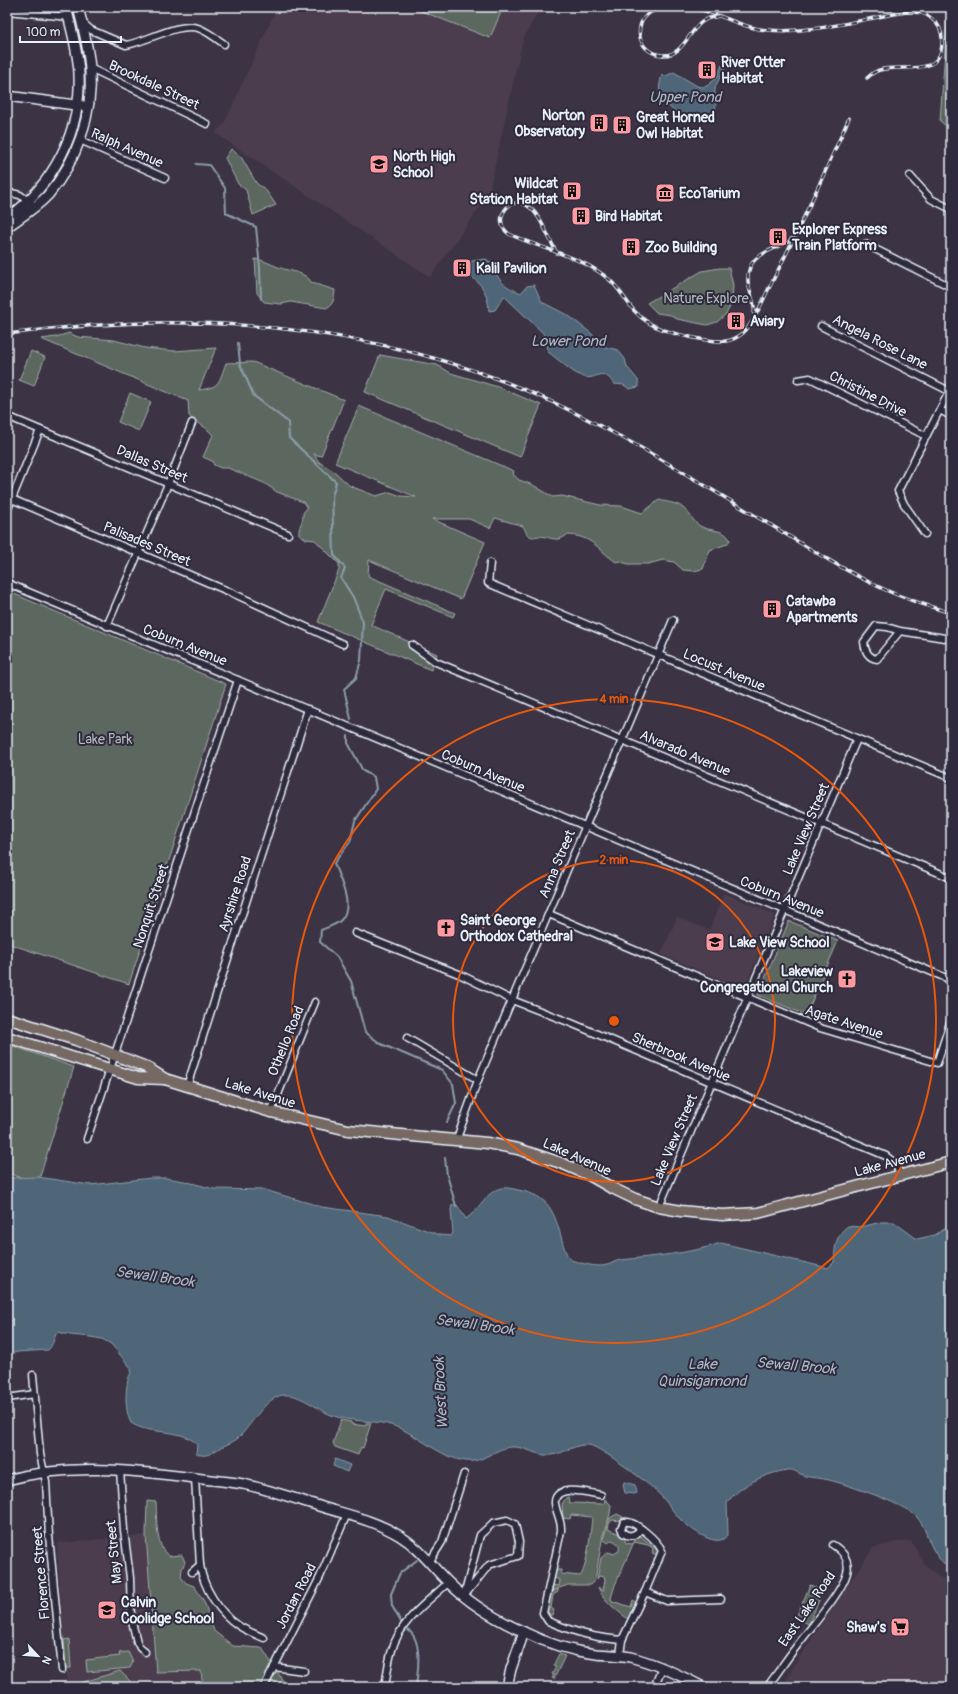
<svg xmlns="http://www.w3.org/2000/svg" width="958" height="1694" font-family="Pangolin,sans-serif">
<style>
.built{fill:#4b3e4d}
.green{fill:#5b685e;stroke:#a2acab}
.water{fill:#4f6679;stroke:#8c9eac}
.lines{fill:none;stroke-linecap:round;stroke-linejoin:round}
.stream{stroke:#8c9eac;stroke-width:2}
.street-casing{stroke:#e8f1f8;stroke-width:9}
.secondary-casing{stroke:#e8f1f8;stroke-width:12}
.primary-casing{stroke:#e8f1f8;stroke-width:13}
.street{stroke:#2f2a3d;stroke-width:6}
.secondary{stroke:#2f2a3d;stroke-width:9}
.primary{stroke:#766964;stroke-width:10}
.rail-casing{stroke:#e8f1f8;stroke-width:3.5}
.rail{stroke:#2f2a3d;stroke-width:2;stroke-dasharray:6;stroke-linecap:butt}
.ring{fill:none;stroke:#e8590c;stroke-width:2}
.labels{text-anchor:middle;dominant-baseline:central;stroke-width:4;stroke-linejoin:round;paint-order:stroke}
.poi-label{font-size:14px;font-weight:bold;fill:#e8f1f8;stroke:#2f2a3d;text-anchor:start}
.street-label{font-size:14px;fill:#e8f1f8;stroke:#2f2a3d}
.park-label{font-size:14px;fill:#b0baba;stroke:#2f2a3d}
.water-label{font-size:15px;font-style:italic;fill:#abb9c5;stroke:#2f2a3d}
.centre{fill:#e8590c;stroke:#2f2a3d;stroke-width:2}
.ring-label{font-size:12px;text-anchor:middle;font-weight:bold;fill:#e8590c;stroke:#2f2a3d;stroke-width:4;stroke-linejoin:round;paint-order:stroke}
</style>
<rect width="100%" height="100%" fill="#3c3344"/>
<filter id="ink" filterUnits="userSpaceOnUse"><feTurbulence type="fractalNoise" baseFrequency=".025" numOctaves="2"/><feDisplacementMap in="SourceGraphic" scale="8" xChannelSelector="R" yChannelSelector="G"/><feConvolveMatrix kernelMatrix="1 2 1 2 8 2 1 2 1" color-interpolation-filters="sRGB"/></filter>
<g filter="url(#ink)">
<g class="built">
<path d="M277,7H541L523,39L488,196L430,277L215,133L224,124Z"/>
<path d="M724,893L775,915L744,989L661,954L677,917L709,930Z"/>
<path d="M146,1535L156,1672L202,1671L203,1687H7V1684L67,1680L57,1549L58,1543Z"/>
<path d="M911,1541L925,1565L938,1576L951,1584V1687H783L793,1667L873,1548L896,1542Z"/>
</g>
<g class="green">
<path d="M411,7H503L490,38Z"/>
<path d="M948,7H951V130L940,121Z"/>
<path d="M231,149L241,157L257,184L265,189L276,205L253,215L246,190L238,184L225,158Z"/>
<path d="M255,259C264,260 270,264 278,267C290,272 305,271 312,283L335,290C334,298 334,305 326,308L291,302L281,304L264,302L257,293Z"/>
<path d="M720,268H729L733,285L732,303L726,314L717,322L707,325L677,319L671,315L657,313L647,303L702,271Z"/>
<path d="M69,333L78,337L114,340L145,348L174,351L216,348L199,390C221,387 218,383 226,363L253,362L344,400L321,456L314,454L319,462L335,472L350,486L376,496L390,492L401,496L416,497L335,463L359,406L514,471L513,474L519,480L533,485L553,497L562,496L600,505L621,506L642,513L659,500C666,502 678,503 683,508C690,513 693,522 700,526C710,532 725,528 730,540L727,544L710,550L703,569L693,571L683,570L674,562L663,560L648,564H628L619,561L616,562C597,549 593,536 567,535C557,543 551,537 540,536C536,536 533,538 530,536C526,535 525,529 523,526L495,518L490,528L469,519H432L485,542L461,599L369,560L368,576L455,613L453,617L386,589L371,625L437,654L431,670L318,622L339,570V564L315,540L306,539L299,534C298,527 304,521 303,513L307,508L303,502L277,492L264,483L228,468H221L214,465L212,461L203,457L213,435L206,428L193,420L189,416L188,401L41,339L56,337Z"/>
<path d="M31,351L45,357L34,386L19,380Z"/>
<path d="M380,355L437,365L451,373L498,387L541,405L520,457L365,392Z"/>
<path d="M130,393L151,402L139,431L118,422Z"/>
<path d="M7,591L226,684L129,984L7,943Z"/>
<path d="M789,921L838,941L806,1015L758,995Z"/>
<path d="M7,1044L74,1067L38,1183L7,1173Z"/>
<path d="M341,1420L351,1422V1424L366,1426V1423H371L363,1448L361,1447L358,1455L335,1447L333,1443Z"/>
<path d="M569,1497L570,1503L604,1504L605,1499L611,1505L610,1514L603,1535L595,1580L590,1585H568L551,1591L552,1585L559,1586L560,1580L554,1578L556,1570H561V1574L580,1576C587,1570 591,1528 592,1517L571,1515L570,1519L563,1518L562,1504L566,1498Z"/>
<path d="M147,1501L156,1502C157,1517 155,1547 169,1556L182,1555L185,1562L182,1569L181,1577L186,1583L194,1586L204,1601L214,1631L233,1646L262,1648L287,1687H203L201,1671L156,1672L146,1535Z"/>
<path d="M617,1514L623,1517L624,1520L621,1521L612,1520L609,1524L608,1529C618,1534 623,1533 626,1543L632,1544L636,1536H641L657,1550L659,1554L658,1555L652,1553L653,1548L648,1545L634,1542L615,1585L611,1598L612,1601L631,1607L633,1600L638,1603L629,1620C618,1611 603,1601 598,1587L603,1591L605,1580L604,1577L599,1576L597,1579L601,1558L608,1552L614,1554L619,1551C620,1545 618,1543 612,1540L608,1543L603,1539L610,1518Z"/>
<path d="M810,1585L823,1591L809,1624L796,1618Z"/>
<path d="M558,1589V1592L553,1595L551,1608L554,1610L552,1615H550L546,1609L550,1593Z"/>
<path d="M69,1639L71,1668H66L64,1640Z"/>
<path d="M128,1652L133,1662L130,1668L87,1672L86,1660L120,1656L119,1653Z"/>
<path d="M559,1654L565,1656L554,1679L552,1678L554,1675L552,1674L556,1667L553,1666Z"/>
<path d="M120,1671L130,1681L133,1687H78L80,1683Z"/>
</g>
<g class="water">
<path d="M722,65L725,70C722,75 716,83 715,89C714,97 719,106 713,113C700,128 667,112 661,96C658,89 660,82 662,75L666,76L674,72L697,86L703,87L707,86L717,78Z"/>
<path d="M486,259L493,264C498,282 504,286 521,293L527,286L534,285L542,302L569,316L592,334L602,346L618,350L625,359L627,367L638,380L639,387L629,389L624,385L614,384C600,364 597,383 581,376C570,371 558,359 548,352L547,340L543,333L504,296L495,310L489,311C488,293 482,284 468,274L467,266L472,261Z"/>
<path d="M38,1177L90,1185L151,1178H166L184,1181L214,1189L265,1190L322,1207L388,1216L439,1235L451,1236L453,1233L451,1210L452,1205H457L466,1219C477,1211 483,1198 494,1191C501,1186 510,1188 518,1190C550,1196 554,1212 562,1240C564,1247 566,1255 571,1260C581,1263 596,1268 607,1265C612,1264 616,1260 621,1260C655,1256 688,1254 721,1243L828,1268L834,1262C835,1248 835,1235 848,1226L861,1227L881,1222H894L917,1239L935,1235L951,1225V1569C946,1565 939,1560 936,1554C928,1543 926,1527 916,1516C902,1503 849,1485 829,1480C821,1478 812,1478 805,1476C799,1474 794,1469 788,1470C766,1473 740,1485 727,1503L728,1533C720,1553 688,1527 679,1518C671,1509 665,1499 655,1490C644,1480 602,1448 589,1445C576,1443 564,1454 551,1455C537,1457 526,1446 512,1447C496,1447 482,1464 466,1461C440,1458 419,1435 394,1426C374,1419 351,1423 331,1415C316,1409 300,1393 283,1395C265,1397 251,1427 237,1439C232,1443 224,1445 218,1449C210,1454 205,1458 196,1453L197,1444C179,1427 151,1436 131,1423C125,1412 125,1392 128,1380C129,1375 132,1373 131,1368L111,1344L102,1339L91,1337L70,1335L58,1332C53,1337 54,1345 48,1350L17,1352L7,1355V1178Z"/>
<path d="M335,1459L350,1465L347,1472L333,1466Z"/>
<path d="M624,1482L635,1485L637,1493L634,1494L625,1493L623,1485Z"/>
</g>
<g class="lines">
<g class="stream">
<path d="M196,164L209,165L225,188L226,213L256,227L260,268L261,299"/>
<path d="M238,343L240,364L254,396L288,422L289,438L336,482L332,497L334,555L345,568L341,578L353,597L363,622L361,660L356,678L344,689L351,719"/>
<path d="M348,736V743L363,771L374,777L376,789L355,821L350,842L334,863C339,879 355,905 341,920C336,925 328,927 321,930L320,942L337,957L351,981L365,1032L381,1044L442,1070L453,1084L456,1103L447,1122"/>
<path d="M445,1158L447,1175L456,1206"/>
<path d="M401,1622L392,1606L391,1594L400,1573L417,1560"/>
<path d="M408,1630C423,1640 418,1672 416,1687"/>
</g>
<defs>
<g id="street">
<path d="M7,11L69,17"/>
<path d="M82,22L91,30L126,45C146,42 179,22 198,28C207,31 216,38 224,44"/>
<path d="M90,68L207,124"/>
<path d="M80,140L165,178"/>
<path d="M910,176L931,199L951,209"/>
<path d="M7,192L20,195L31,203"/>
<path d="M865,244L951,287"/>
<path d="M821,326L949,391"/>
<path d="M798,380L810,378L926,436"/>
<path d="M940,410L951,416"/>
<path d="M7,416L288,534"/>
<path d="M7,497L230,592L343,644"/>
<path d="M7,511L40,430"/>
<path d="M925,534L904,504L898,491L951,388"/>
<path d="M490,563L488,583L951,778"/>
<path d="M7,583L951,980"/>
<path d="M107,626L168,484L192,423"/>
<path d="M900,631L877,659C868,658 865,651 864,642L876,626L887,627L900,631L951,639"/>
<path d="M412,645L436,662L951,878"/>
<path d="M549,914L820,1028L937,1063L951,1020"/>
<path d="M355,933L459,974L512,1000L571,1023L886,1156L896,1164L900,1176"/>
<path d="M407,1038L478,1080"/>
<path d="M187,1086L308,709"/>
<path d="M271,1112L315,1002"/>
<path d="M87,1139L238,680"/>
<path d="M456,1141L478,1080L673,620"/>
<path d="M659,1207L857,739"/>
<path d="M33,1375L40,1454L46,1482L49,1536L62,1670"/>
<path d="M7,1398L35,1394"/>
<path d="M120,1470L124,1530L130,1578L131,1618L137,1642L140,1648L145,1652"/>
<path d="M195,1478L200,1565C203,1587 219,1613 239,1626C247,1631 255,1634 264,1638"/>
<path d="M601,1495C590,1493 554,1483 555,1503C556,1513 562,1521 561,1531L543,1613L548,1621C574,1632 594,1638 622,1640"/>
<path d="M507,1520L515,1524L519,1542L518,1556L489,1565L464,1596L480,1535L493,1523Z"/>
<path d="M641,1529C636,1535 630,1538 623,1533L621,1528L624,1522C634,1519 658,1541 662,1551L645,1592"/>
<path d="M430,1561L442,1542L464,1474"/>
<path d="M192,1572L200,1565"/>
<path d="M620,1655L622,1640L645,1592L667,1601L721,1599"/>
<path d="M274,1667L304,1671"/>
<path d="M264,1687L320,1577L347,1514"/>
<path d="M385,1687C387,1675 388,1662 392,1650C400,1621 427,1602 448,1583"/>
<path d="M654,1687L662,1668"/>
<path d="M767,1687C777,1674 786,1660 796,1647C809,1629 842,1593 847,1573C850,1561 843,1551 833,1545"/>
</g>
<g id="secondary">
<path d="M7,96L83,106"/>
<path d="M7,219C53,185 82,131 79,73C78,51 71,28 66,7"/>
<path d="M7,227C21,217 36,208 48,195C77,161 93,115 90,70C89,49 83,27 78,7"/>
<path d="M7,1480C68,1463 132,1470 194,1478C211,1480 227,1481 243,1484C270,1490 296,1499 322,1507C349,1515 376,1521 400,1536C420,1548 432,1567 449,1583C470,1604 497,1620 524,1632C546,1643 571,1651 596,1654C607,1655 618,1655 630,1657C655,1663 680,1675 703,1687"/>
<path d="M507,1687L511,1669L524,1632"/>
</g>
<g id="primary">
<path d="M7,1018L76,1040L146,1067L165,1079L271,1112L348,1130L487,1143L518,1149L561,1163L589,1175L610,1187L635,1199L659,1207L681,1211L722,1215L758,1213L951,1162"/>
<path d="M7,1037L138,1078L165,1079"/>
</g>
</defs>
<use href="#street" class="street-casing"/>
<use href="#secondary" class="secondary-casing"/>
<use href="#primary" class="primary-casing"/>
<use href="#street" class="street"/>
<use href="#secondary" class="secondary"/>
<use href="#primary" class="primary"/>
<defs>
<g id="rail">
<path d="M720,16C715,17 709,17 705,20C689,28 684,57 662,55C634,53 631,15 659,9C665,8 672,9 678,9C685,9 694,8 702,10C724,16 745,29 768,30C814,34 861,19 906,12C916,12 925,12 932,19C940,25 943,34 942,44C940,81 894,61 875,72C872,73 870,76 867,78"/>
<path d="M557,253C547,237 536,197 513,203C500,210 497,225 509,234C541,249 578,255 606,277C623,289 627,310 649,323C665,333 702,341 722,341C728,342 734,339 739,336C752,328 762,302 769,288C798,232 824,175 849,118"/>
<path d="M754,314C756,302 749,293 748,281C746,251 776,252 793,238"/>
<path d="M7,334C169,312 337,320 492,377C545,396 594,422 643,449C687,474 730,501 774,527C807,547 840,568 875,585C899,597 925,605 951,613"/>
</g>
</defs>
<use href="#rail" class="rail-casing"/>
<use href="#rail" class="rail"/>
</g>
</g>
<g class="ring">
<circle cx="614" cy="1021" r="161"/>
<circle cx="614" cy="1021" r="322"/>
</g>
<defs>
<symbol id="building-square" viewBox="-11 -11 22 22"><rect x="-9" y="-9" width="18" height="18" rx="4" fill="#ff9aa2" stroke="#2f2a3d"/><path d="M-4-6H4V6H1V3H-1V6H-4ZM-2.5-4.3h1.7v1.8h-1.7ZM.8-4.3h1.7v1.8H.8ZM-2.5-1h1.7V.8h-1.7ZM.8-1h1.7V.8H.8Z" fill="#111"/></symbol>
<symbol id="school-square" viewBox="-11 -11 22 22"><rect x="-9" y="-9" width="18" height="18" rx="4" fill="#ff9aa2" stroke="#2f2a3d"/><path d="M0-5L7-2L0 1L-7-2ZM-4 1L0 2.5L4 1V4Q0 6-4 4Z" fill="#111"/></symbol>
<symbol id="museum-square" viewBox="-11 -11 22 22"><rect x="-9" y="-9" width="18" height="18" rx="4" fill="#ff9aa2" stroke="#2f2a3d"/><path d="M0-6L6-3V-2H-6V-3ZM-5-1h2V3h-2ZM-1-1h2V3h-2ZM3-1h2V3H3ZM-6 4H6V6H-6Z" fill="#111"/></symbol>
<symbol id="church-square" viewBox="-11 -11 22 22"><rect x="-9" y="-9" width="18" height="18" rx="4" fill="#ff9aa2" stroke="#2f2a3d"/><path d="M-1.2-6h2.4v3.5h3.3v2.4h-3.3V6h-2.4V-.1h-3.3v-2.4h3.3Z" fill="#111"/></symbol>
<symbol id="supermarket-square" viewBox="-11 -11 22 22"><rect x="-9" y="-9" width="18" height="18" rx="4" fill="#ff9aa2" stroke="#2f2a3d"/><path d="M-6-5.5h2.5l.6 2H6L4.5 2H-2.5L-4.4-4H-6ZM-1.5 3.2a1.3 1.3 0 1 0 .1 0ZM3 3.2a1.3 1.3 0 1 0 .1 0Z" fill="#111"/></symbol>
</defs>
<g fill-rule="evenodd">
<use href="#building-square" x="696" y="59" width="22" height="22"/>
<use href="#building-square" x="588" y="112" width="22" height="22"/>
<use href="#building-square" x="611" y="114" width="22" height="22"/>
<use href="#school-square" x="368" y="153" width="22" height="22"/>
<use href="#building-square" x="561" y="180" width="22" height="22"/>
<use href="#museum-square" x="654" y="182" width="22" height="22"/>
<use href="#building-square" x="570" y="205" width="22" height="22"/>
<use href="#building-square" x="767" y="226" width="22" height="22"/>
<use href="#building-square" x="620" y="236" width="22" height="22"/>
<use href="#building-square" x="451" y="257" width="22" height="22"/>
<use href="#building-square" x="725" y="310" width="22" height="22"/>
<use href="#building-square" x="761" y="598" width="22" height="22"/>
<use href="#church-square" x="435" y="917" width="22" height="22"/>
<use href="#school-square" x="704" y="931" width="22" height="22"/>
<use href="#church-square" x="836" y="968" width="22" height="22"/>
<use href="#school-square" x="96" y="1599" width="22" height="22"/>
<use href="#supermarket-square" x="889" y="1616" width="22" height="22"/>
</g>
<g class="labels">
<g class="poi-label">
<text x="721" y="62">River Otter<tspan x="721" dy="16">Habitat</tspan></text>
<text x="585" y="115" text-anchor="end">Norton<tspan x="585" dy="16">Observatory</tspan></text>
<text x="636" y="117">Great Horned<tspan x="636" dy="16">Owl Habitat</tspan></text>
<text x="393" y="156">North High<tspan x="393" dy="16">School</tspan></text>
<text x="558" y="183" text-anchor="end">Wildcat<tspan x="558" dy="16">Station Habitat</tspan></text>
<text x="679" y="193">EcoTarium</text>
<text x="595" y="216">Bird Habitat</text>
<text x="792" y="229">Explorer Express<tspan x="792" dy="16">Train Platform</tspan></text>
<text x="645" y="247">Zoo Building</text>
<text x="476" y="268">Kalil Pavilion</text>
<text x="750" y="321">Aviary</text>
<text x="786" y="601">Catawba<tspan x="786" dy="16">Apartments</tspan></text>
<text x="460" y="920">Saint George<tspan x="460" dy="16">Orthodox Cathedral</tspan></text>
<text x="729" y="942">Lake View School</text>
<text x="833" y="971" text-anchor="end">Lakeview<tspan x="833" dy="16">Congregational Church</tspan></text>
<text x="121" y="1602">Calvin<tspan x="121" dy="16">Coolidge School</tspan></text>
<text x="886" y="1627" text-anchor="end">Shaw's</text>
</g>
<g class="street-label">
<text transform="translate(154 85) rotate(25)">Brookdale Street</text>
<text transform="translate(127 148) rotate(24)">Ralph Avenue</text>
<text transform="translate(880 342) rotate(27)">Angela Rose Lane</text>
<text transform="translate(868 394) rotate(27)">Christine Drive</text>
<text transform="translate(152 464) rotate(23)">Dallas Street</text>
<text transform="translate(147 544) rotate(23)">Palisades Street</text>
<text transform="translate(185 645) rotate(22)">Coburn Avenue</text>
<text transform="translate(724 670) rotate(23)">Locust Avenue</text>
<text transform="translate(685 753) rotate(23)">Alvarado Avenue</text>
<text transform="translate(483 771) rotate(23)">Coburn Avenue</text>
<text transform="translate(806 829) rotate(-67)">Lake View Street</text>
<text transform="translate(557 864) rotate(-67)">Anna Street</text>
<text transform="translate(235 894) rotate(-72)">Ayrshire Road</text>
<text transform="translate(782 897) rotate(22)">Coburn Avenue</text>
<text transform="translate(151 906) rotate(-72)">Nonquit Street</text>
<text transform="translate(844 1022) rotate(18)">Agate Avenue</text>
<text transform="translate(286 1041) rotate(-68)">Othello Road</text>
<text transform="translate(681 1057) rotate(23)">Sherbrook Avenue</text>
<text transform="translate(260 1093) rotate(17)">Lake Avenue</text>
<text transform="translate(674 1140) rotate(-67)">Lake View Street</text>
<text transform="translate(577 1157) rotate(24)">Lake Avenue</text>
<text transform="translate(890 1163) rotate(-15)">Lake Avenue</text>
<text transform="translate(114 1552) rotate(-96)">May Street</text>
<text transform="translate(41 1573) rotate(-95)">Florence Street</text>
<text transform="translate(296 1596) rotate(-63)">Jordan Road</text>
<text transform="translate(807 1609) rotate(-55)">East Lake Road</text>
</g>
<g class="park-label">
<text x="706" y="298">Nature Explore</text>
<text x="105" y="739">Lake Park</text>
</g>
<g class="water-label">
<text x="685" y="97">Upper Pond</text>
<text x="568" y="341">Lower Pond</text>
<text transform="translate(155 1277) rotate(8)">Sewall Brook</text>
<text transform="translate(475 1325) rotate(8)">Sewall Brook</text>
<text x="702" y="1364">Lake<tspan x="702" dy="17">Quinsigamond</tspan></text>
<text transform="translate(796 1366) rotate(5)">Sewall Brook</text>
<text transform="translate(441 1393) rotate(-93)">West Brook</text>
</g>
</g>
<circle cx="614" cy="1021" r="6" class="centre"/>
<g class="ring-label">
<text x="614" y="703">4 min</text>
<text x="614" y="864">2 min</text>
</g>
<rect width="958" height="1694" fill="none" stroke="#2f2a3d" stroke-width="24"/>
<rect x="12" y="12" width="934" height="1670" fill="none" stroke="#e8f1f8" stroke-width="1.5" filter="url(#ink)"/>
<g transform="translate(38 1656) rotate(116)" stroke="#2f2a3d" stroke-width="3" paint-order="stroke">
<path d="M0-3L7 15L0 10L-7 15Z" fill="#e8f1f8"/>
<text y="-6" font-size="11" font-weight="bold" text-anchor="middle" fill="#e8f1f8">N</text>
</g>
<path d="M20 36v6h101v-6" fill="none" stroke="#e8f1f8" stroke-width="2"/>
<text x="26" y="36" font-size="12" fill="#e8f1f8" stroke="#2f2a3d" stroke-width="3" paint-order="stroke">100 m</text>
</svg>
